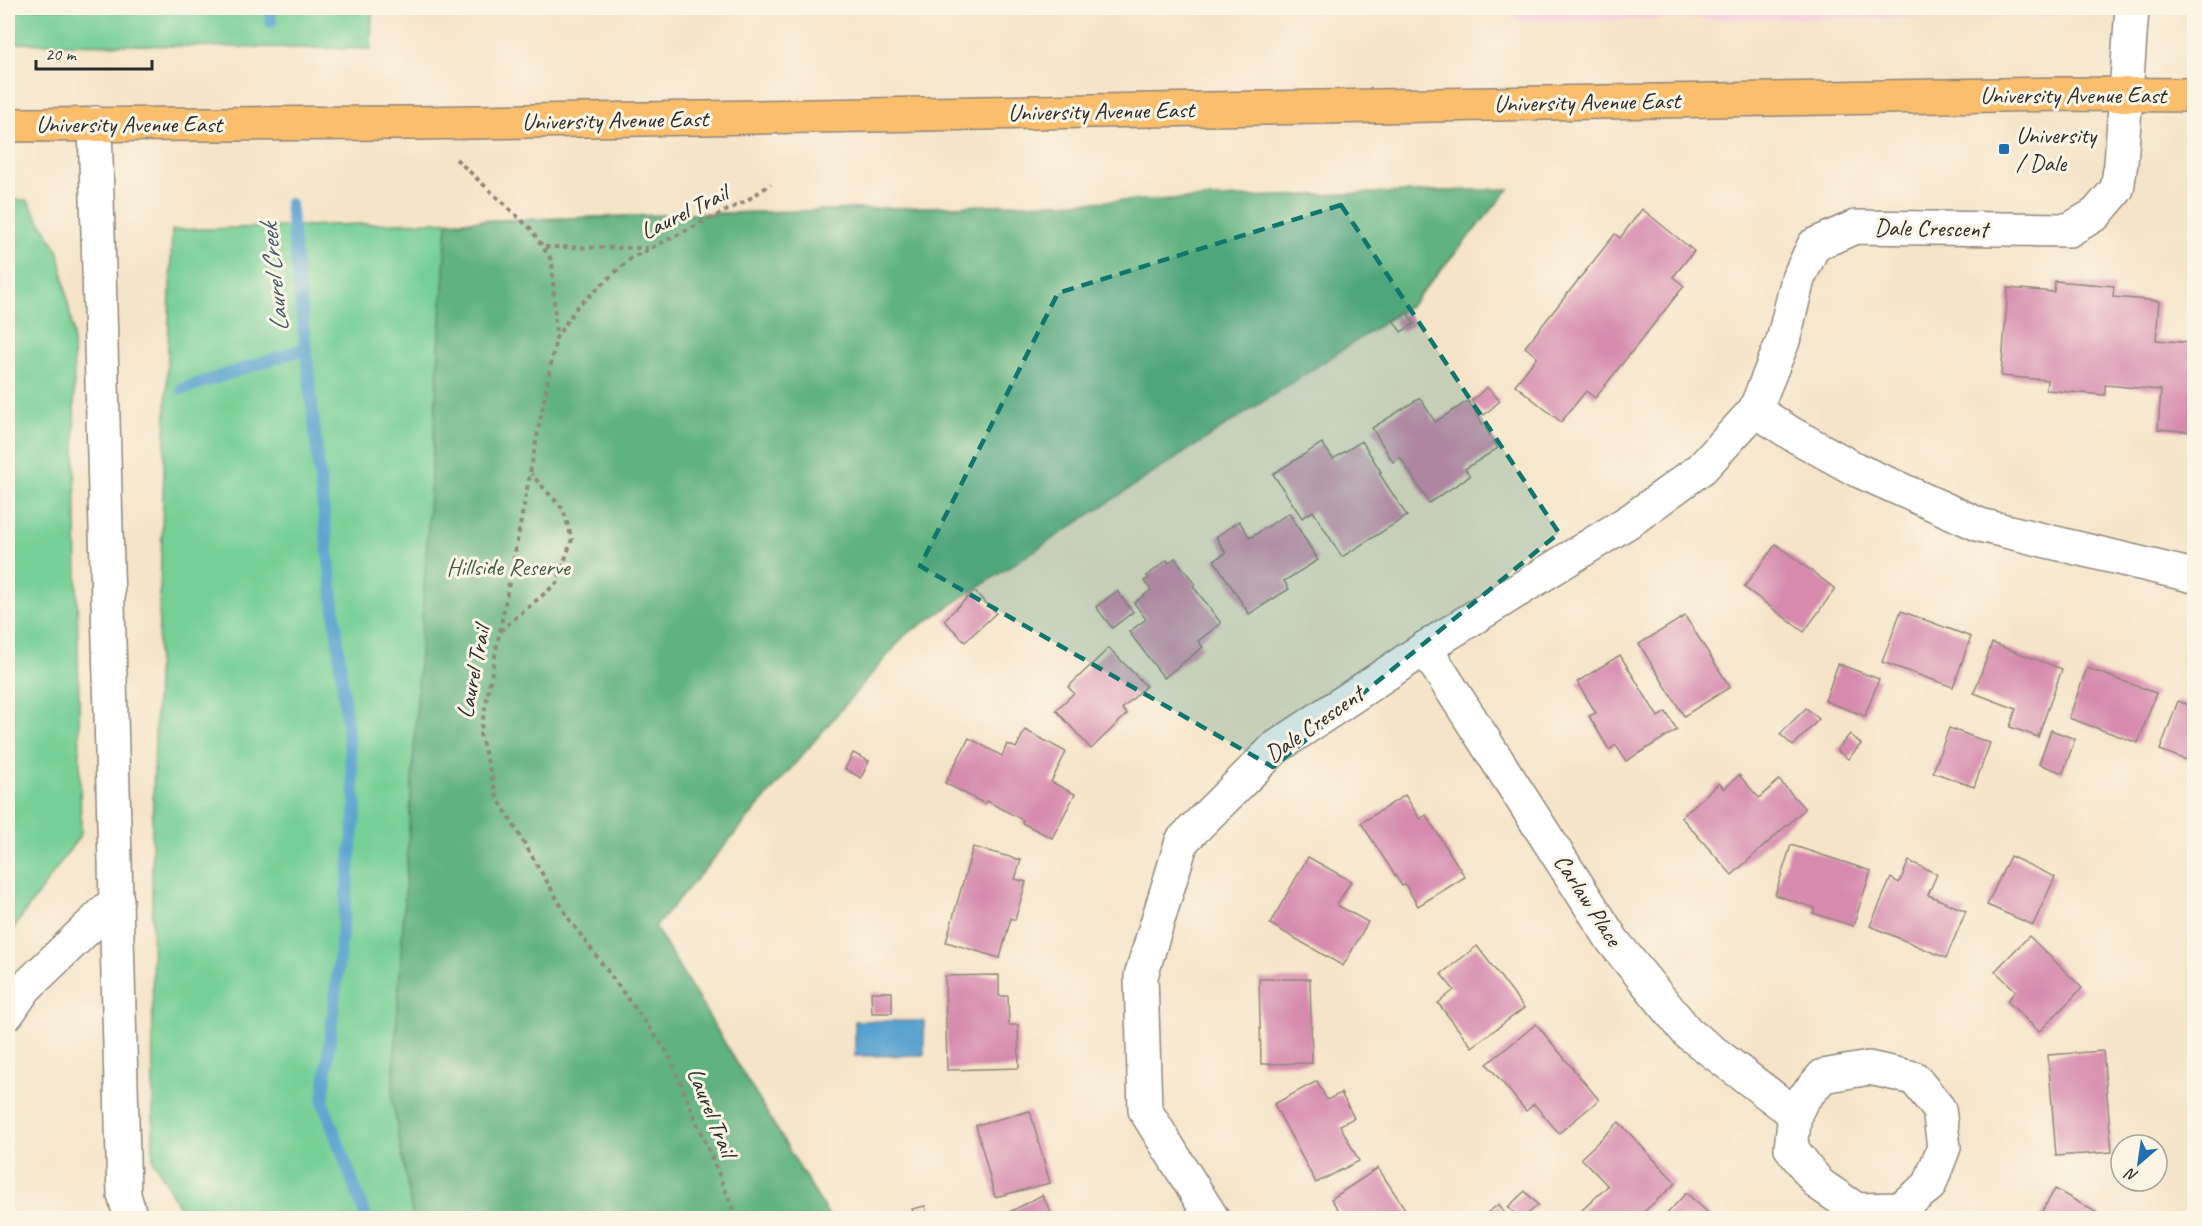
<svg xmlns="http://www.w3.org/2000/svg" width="2202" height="1226" font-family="Caveat,sans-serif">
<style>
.built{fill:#f4cfde}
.green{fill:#76cf96;stroke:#507d60;stroke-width:1.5}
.forest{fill:#60b27f;stroke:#466e55;stroke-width:1.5}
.water{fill:#57a1cf;stroke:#41667d;stroke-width:1.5}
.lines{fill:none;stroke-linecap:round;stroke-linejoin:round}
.stream{stroke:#57a1cf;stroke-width:12}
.building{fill:#d68aae}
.minor-casing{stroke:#90887a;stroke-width:36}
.major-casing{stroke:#90887a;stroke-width:36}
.path{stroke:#90887a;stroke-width:4;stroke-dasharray:4.5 4.5;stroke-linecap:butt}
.minor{stroke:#fff;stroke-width:33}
.major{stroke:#fabe6d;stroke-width:33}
.marked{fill:#0f766e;fill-opacity:0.2;stroke:#0f766e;stroke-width:4.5;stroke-dasharray:12 8;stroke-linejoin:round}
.poi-dot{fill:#1f6fb2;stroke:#fcf5e5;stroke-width:2}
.labels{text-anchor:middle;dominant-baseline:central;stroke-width:6;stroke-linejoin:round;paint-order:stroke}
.street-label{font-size:24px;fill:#2b2b2b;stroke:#fcf5e5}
.poi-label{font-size:24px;fill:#2b2b2b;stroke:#fcf5e5;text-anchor:start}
.park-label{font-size:24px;fill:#425c4b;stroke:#fcf5e5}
.water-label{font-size:26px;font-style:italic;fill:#3d5a6d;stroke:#fcf5e5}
</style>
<rect width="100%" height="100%" fill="#fcf5e5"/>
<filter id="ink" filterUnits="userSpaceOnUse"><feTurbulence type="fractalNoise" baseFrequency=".0167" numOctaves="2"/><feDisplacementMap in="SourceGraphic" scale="12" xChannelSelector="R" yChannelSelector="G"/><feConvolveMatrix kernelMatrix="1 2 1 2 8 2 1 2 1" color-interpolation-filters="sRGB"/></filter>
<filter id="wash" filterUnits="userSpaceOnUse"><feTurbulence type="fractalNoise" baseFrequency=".008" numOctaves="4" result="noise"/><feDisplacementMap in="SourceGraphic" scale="24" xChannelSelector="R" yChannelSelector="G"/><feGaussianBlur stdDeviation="1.35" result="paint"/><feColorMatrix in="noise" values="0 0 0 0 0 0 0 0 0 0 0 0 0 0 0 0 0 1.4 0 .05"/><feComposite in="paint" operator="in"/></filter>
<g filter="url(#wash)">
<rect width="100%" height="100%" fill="#f5e4c9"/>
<path class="built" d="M1510,8H2068L2066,11L2046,17L1516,20Z"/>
<g class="green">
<path d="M8,8H372L371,49L8,43Z"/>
<path d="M1509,189L1411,305L905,635L655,927L830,1218H185L153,1159L152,828L172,230Z"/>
<path d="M8,200H27L59,252L73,331L81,834L8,936Z"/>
</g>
<path class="forest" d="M1509,189L1411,305L905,635L655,927L830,1218H413L392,1099L447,222Z"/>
<path class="water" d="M855,1021H924V1055L855,1056Z"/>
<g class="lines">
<g class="stream">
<path d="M270,8L271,22"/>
<path d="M290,204L356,808L323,1102L366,1218"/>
<path d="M182,389L304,349"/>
</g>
</g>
<g id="blocks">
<g class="building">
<path d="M1642,209L1694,251L1673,277L1684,286L1595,398L1586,391L1561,422L1515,385L1537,357L1525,347L1615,234L1620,238Z"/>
<path d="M2055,281L2114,286L2113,297L2159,301L2156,340L2194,343V432L2158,429L2161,390L2105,385V395L2046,390L2047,380L2001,376L2008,288L2054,292Z"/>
<path d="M1407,312L1414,324L1401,332L1393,320Z"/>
<path d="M1487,387L1500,401L1484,415L1471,401Z"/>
<path d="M1420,398L1435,422L1468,401L1498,448L1465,469L1470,476L1429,503L1400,457L1393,462L1372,428Z"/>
<path d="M1362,441L1381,472L1379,473L1407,516L1342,557L1313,511L1302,518L1273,474L1322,443L1333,459Z"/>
<path d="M1289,513L1318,560L1284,581L1289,589L1249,614L1214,560L1226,553L1216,537L1239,521L1250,538Z"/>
<path d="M1776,544L1835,589L1804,632L1744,587Z"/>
<path d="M1175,558L1195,584L1193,586L1221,623L1198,641L1203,647L1164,678L1129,632L1146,619L1134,603L1151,590L1144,581L1149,578L1147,576L1167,560L1169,563Z"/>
<path d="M974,591L996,613L965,642L944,620Z"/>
<path d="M1117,591L1133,612L1112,628L1096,607Z"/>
<path d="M1901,611L1971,637L1953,687L1882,662Z"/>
<path d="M1685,616L1730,687L1684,716L1639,644Z"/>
<path d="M1992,643L2062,669L2038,737L2010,727L2016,709L1974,693Z"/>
<path d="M1109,648L1146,686L1122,709L1127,714L1091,749L1056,710L1074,693L1068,687Z"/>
<path d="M1620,655L1658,717L1666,712L1677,730L1626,761L1616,745L1609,750L1589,716L1596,713L1577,682Z"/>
<path d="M1838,664L1879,679L1865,716L1825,701Z"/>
<path d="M2087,668L2156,693L2138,743L2069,718Z"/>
<path d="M2178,701L2194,707V763L2160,750Z"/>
<path d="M1806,708L1819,719L1793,746L1780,734Z"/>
<path d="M1949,728L1990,743L1974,787L1933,772Z"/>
<path d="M1025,730L1066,752L1051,782L1075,794L1052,838L1022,823L1023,820L987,801L985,804L945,783L969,738L1002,756L1007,744L1016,748Z"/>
<path d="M2051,730L2075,739L2063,773L2039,764Z"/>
<path d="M1850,734L1861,744L1848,759L1837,750Z"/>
<path d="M853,753L869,761L861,778L845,769Z"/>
<path d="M1739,775L1759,798L1779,780L1805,809L1732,875L1681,817L1719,783L1724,789Z"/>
<path d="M1405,795L1420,819L1426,815L1465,877L1418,906L1405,884L1402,886L1361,823Z"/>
<path d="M1791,845L1871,871L1853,926L1813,913L1815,908L1775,895Z"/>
<path d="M973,847L1021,860L1015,879L1026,882L1015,920L1011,918L1000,958L946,942Z"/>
<path d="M2010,856L2055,877L2033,925L1987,905Z"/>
<path d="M1308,857L1351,881L1337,905L1368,922L1343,966L1270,924Z"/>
<path d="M1909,861L1937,874L1928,895L1966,911L1946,958L1870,926L1891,878L1899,883Z"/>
<path d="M2029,936L2082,988L2039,1032L2007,1001L2016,991L1995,971Z"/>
<path d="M1477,946L1524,1008L1472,1047L1438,1003L1454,990L1441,974Z"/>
<path d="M999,975V996H1008L1009,1025H1018L1019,1068L947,1070L945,976Z"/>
<path d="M1259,979H1310L1312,1063L1261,1064Z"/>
<path d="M871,992H892V1013H872Z"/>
<path d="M1536,1024L1599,1100L1559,1133L1534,1104L1526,1111L1487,1064Z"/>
<path d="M2103,1051L2112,1152L2056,1156L2048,1055Z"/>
<path d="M1317,1081L1327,1100L1341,1093L1354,1118L1340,1125L1359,1161L1316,1183L1274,1104Z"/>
<path d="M1030,1111L1050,1183L995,1197L976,1125Z"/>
<path d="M1619,1122L1676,1183L1637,1218H1590L1582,1210L1608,1186L1581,1158Z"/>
<path d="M1378,1168L1411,1218H1344L1331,1199Z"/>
<path d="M2055,1189L2101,1215L2099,1218H2038Z"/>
<path d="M1525,1191L1538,1205L1523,1218H1519L1508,1207Z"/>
<path d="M1686,1193L1714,1218H1663Z"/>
<path d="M1042,1195L1054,1218H998Z"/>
<path d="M1499,1204L1508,1218H1491L1487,1213Z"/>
<path d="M925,1206L928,1218H915L912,1209Z"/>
</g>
</g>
</g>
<g filter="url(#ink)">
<use href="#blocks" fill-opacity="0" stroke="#90887a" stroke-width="1.5"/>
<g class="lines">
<defs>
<g id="minor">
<path d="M95,123L124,1195L131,1218"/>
<path d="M1755,410L1792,434L1855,469L1980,525L2194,576"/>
<path d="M1425,648L1613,941L1688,1033L1795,1114L1791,1148L1819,1184L1857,1210L1899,1209L1929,1186L1944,1147L1939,1109L1914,1078L1869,1068L1823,1076L1802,1100L1795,1114"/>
<path d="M8,1013L25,988L117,900"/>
<path d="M1212,1218L1145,1110L1141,976L1182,841L1275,748L1425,648L1631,520L1702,468L1755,410L1783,341L1798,279L1814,245L1855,227L2069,230L2096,214L2117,189L2121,163L2132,8"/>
</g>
<path id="major" d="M8,125L418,123L2061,94L2194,95"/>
</defs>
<use href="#minor" class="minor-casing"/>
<use href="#major" class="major-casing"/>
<g class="path">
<path d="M456,159L531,229L552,261L556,338"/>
<path d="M545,247L648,248"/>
<path d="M500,631L557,583L572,539L563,509L531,474"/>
<path d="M737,1218L668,1053L569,919L497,797L480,734L556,338L576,308L631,258L746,201L771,184"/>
</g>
<use href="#minor" class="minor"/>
<use href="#major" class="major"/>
</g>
</g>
<path class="marked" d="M1341,205L1559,533L1273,767L920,566L1058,293Z"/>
<rect class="poi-dot" x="1998" y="143" width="12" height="12" rx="3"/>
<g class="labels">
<g class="street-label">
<text x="2073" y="95">University Avenue East</text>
<text transform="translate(1587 102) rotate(-1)">University Avenue East</text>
<text transform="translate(1101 111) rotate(-1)">University Avenue East</text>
<text transform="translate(615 120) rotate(-1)">University Avenue East</text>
<text x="129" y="124">University Avenue East</text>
<text transform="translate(684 212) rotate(-26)">Laurel Trail</text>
<text transform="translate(1931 228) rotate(1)">Dale Crescent</text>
<text transform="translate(473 672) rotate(-79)">Laurel Trail</text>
<text transform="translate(1314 724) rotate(-35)">Dale Crescent</text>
<text transform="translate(1588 900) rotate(57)">Carlaw Place</text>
<text transform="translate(712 1112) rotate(68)">Laurel Trail</text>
</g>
<g class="poi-label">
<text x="2016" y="135">University<tspan x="2016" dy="28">/ Dale</tspan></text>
</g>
<g class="park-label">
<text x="508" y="567">Hillside Reserve</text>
</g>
<g class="water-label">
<text transform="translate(274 278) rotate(-96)">Laurel Creek</text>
</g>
</g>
<rect width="2202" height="1226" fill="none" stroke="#fcf5e5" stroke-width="30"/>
<g transform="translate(2139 1163) rotate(209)"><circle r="28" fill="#fcf5e5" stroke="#a8a49b" stroke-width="1.5"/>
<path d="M0-4.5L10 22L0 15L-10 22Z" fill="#1f6fb2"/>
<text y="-9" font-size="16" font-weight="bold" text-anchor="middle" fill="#2b2b2b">N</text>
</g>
<path d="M36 60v9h116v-9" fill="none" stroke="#2b2b2b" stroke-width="3"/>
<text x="45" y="60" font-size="18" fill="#2b2b2b" stroke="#fcf5e5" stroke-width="4.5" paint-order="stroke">20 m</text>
</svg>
